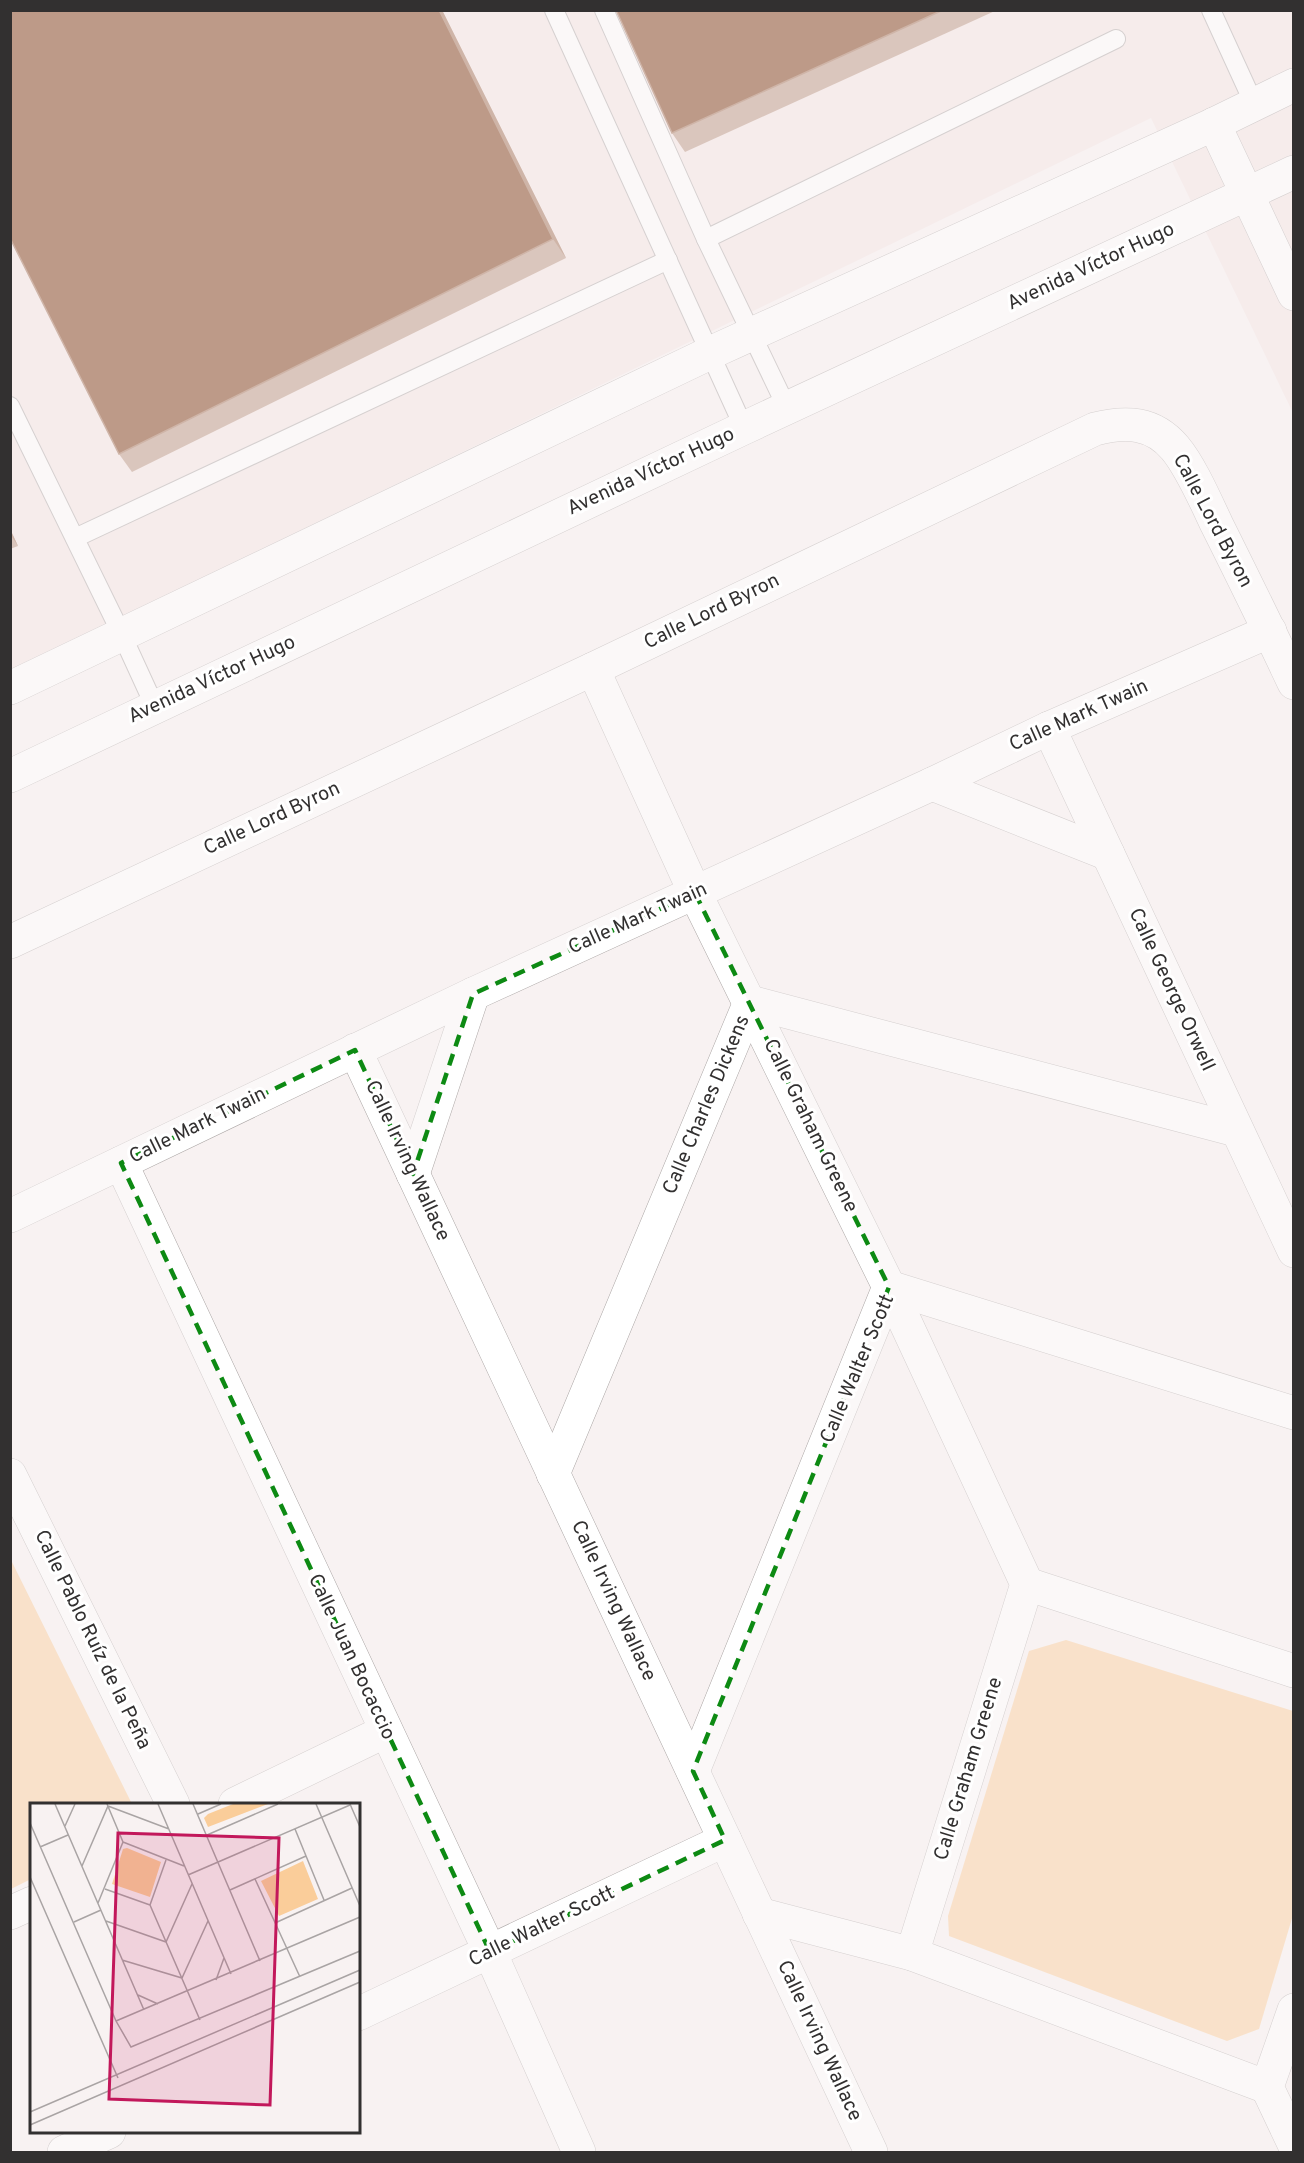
<svg xmlns="http://www.w3.org/2000/svg" width="1304" height="2163" font-family="Overpass,sans-serif">
<style>
.built{fill:#f3e4e3}
.green{fill:#facd9a}
.lines{fill:none;stroke-linecap:round;stroke-linejoin:round}
.lane-casing{stroke:#aca7a6;stroke-width:20}
.street-casing{stroke:#aca7a6;stroke-width:34}
.secondary-casing{stroke:#aca7a6;stroke-width:34}
.lane{stroke:#fff;stroke-width:18}
.street{stroke:#fff;stroke-width:33}
.secondary{stroke:#fff;stroke-width:33}
.wall{fill:#b7907c}
.shaded-wall{fill:#9d6a4e}
.building{fill:#762f07;stroke:#9d6a4e;stroke-width:1.5}
.marked{fill:none;stroke:#0d8a13;stroke-width:4.5;stroke-dasharray:12 8;stroke-linejoin:round}
.labels{text-anchor:middle;dominant-baseline:central;stroke-width:6;stroke-linejoin:round;paint-order:stroke}
.street-label{font-size:20px;fill:#323030;stroke:#fff}
.inset-road{fill:none;stroke:#a9a4a4;stroke-width:1.5}
.view{fill:#c2185b;fill-opacity:0.15;stroke:#c2185b;stroke-width:3}
.inset-edge{fill:none;stroke:#323030;stroke-width:3}
</style>
<rect width="100%" height="100%" fill="#f8f2f2"/>
<path class="built" d="M11,11H1293V413L1151,118L11,671Z"/>
<g class="green">
<path d="M10,1558L132,1804H32L31,1879L11,1889Z"/>
<path d="M1066,1640L1293,1711V1915L1259,2029L1227,2041L949,1936L948,1916L1029,1651Z"/>
</g>
<g class="lines">
<defs>
<g id="lane">
<path d="M554,10L744,428"/>
<path d="M604,10L706,239L787,408"/>
<path d="M1211,10L1254,104"/>
<path d="M706,239L1116,39"/>
<path d="M10,406L122,635L155,707"/>
<path d="M75,538L668,260"/>
</g>
<g id="street">
<path d="M1214,124L1294,294"/>
<path d="M593,669L695,893L889,1287L1027,1584L912,1954"/>
<path d="M1049,728L1294,1251"/>
<path d="M932,784L1108,854"/>
<path d="M10,942L593,669L1095,429C1126,421 1153,422 1175,448C1191,467 1206,502 1217,525C1243,577 1269,630 1294,683"/>
<path d="M355,1050L871,2152"/>
<path d="M121,1163L490,1952L579,2152"/>
<path d="M413,1174L473,994"/>
<path d="M10,1216L473,994L932,784L1049,728L1270,631"/>
<path d="M553,1474L750,1002L1236,1130"/>
<path d="M10,1475L173,1804"/>
<path d="M1027,1584L1294,1671"/>
<path d="M693,1771L889,1287L1294,1413"/>
<path d="M235,1804L386,1731"/>
<path d="M10,1913L32,1903"/>
<path d="M759,1914L912,1954L1267,2087"/>
<path d="M1294,2010L1267,2087L1294,2144"/>
<path d="M358,2014L725,1840"/>
<path d="M64,2152L109,2132"/>
</g>
<g id="secondary">
<path d="M10,688L710,353L1210,126L1294,85"/>
<path d="M10,776L744,428L1294,172"/>
</g>
</defs>
<use href="#lane" class="lane-casing"/>
<use href="#street" class="street-casing"/>
<use href="#secondary" class="secondary-casing"/>
<use href="#lane" class="lane"/>
<use href="#street" class="street"/>
<use href="#secondary" class="secondary"/>
</g>
<g class="wall">
<path d="M10,10H442L566,258L132,472L119,454Z"/>
<path d="M616,10H997L685,152L672,133Z"/>
<path d="M10,529L18,546L10,549Z"/>
</g>
<g class="shaded-wall">
<path d="M439,10H442L566,258L553,239Z"/>
<path d="M10,529L18,546L10,534Z"/>
</g>
<g class="building">
<path d="M10,10H439L553,239L119,454L10,238Z"/>
<path d="M616,10H943L672,133Z"/>
</g>
<path d="M0 0H1304V2163H0ZM695,893L889,1287L693,1771L725,1840L490,1952L121,1163L355,1050L413,1174L473,994Z" fill="#f8f2f2" fill-opacity=".55" fill-rule="evenodd"/>
<path class="marked" d="M695,893L889,1287L693,1771L725,1840L490,1952L121,1163L355,1050L413,1174L473,994Z"/>
<g class="labels">
<g class="street-label">
<text transform="translate(1091 267) rotate(-25)">Avenida Víctor Hugo</text>
<text transform="translate(651 472) rotate(-25)">Avenida Víctor Hugo</text>
<text transform="translate(1212 521) rotate(62)">Calle Lord Byron</text>
<text transform="translate(712 612) rotate(-26)">Calle Lord Byron</text>
<text transform="translate(212 680) rotate(-25)">Avenida Víctor Hugo</text>
<text transform="translate(1079 716) rotate(-24)">Calle Mark Twain</text>
<text transform="translate(272 819) rotate(-25)">Calle Lord Byron</text>
<text transform="translate(638 919) rotate(-24)">Calle Mark Twain</text>
<text transform="translate(1171 990) rotate(65)">Calle George Orwell</text>
<text transform="translate(707 1105) rotate(-67)">Calle Charles Dickens</text>
<text transform="translate(198 1126) rotate(-26)">Calle Mark Twain</text>
<text transform="translate(810 1126) rotate(64)">Calle Graham Greene</text>
<text transform="translate(407 1161) rotate(65)">Calle Irving Wallace</text>
<text transform="translate(858 1369) rotate(-67)">Calle Walter Scott</text>
<text transform="translate(613 1601) rotate(65)">Calle Irving Wallace</text>
<text transform="translate(92 1640) rotate(64)">Calle Pablo Ruíz de la Peña</text>
<text transform="translate(351 1657) rotate(65)">Calle Juan Bocaccio</text>
<text transform="translate(969 1769) rotate(-73)">Calle Graham Greene</text>
<text transform="translate(542 1927) rotate(-26)">Calle Walter Scott</text>
<text transform="translate(819 2041) rotate(65)">Calle Irving Wallace</text>
</g>
</g>
<g transform="translate(30 1803)">
<rect width="330" height="330" fill="#f8f2f2"/>
<path d="M203,1H238L178,24L174,15L178,11ZM97,45L131,59L120,94L82,81L93,46ZM273,58L288,96L249,113L231,78Z" fill="#facd9a"/>
<path class="inset-road" d="M25,1L114,207M128,1L201,171M163,1L230,158M286,1L330,103M320,1L330,24M168,11L191,1M0,20L86,218L101,244L330,148M35,23L45,1M265,26L294,97M177,32L248,1M93,39L154,63M10,44L38,32M136,57L120,102L170,217M52,63L78,3L139,26M158,72L320,2M0,74L88,275M225,76L270,174M75,86L120,102M200,87L276,53M68,100L93,39L77,1M76,118L136,139L162,81M44,119L71,107M245,120L322,85M92,157L152,175L178,118M186,177L194,155M108,192L128,201M86,218L330,114M0,309L330,167M0,322L330,179"/>
<path class="view" d="M88,30L249,35L240,302L79,296Z"/>
<rect width="330" height="330" class="inset-edge"/>
</g>
<rect width="1304" height="2163" fill="none" stroke="#323030" stroke-width="24"/>
</svg>
